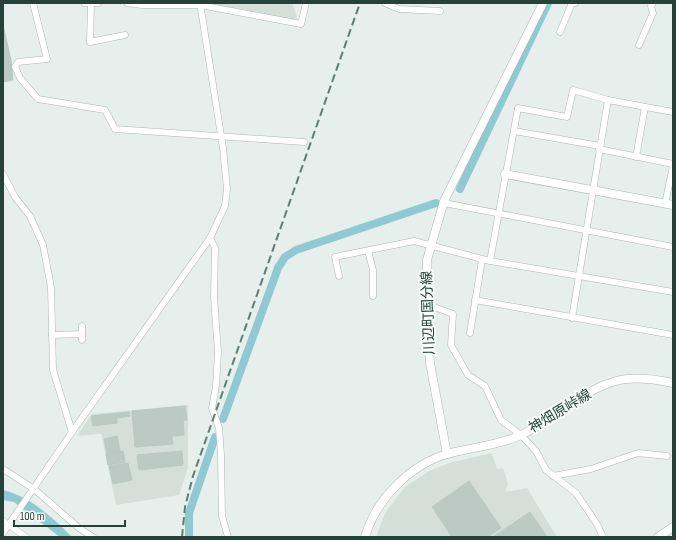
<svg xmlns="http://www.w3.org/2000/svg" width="676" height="540" font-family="'Sofia Sans Condensed','Noto Sans JP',sans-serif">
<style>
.built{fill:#d4dfda}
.water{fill:#8ec9d4}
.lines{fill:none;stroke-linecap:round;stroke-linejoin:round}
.canal{stroke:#8ec9d4;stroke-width:8}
.building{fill:#bbcac4;stroke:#b8c9c2}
.minor-casing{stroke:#a8b8b2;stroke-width:7}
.tertiary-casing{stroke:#a8b8b2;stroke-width:9}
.minor{stroke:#fff;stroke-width:6}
.tertiary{stroke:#fff;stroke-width:8}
.rail{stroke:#5f7d75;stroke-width:2;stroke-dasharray:8 4;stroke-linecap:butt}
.labels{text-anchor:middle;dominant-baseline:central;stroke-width:4;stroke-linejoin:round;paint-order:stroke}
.street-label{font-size:14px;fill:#24423a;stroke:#f7fbf9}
</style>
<rect width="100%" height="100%" fill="#e6efeb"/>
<g class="built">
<path d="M208,3H292L297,17L293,20Z"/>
<path d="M188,405V468L179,495L116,505L101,434L77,436L92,414Z"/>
<path d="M492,453L497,469L503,468L508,484L505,492L527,488L557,537H376L385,513L405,487L429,471L449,463Z"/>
</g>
<path class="water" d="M3,490C31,497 52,517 72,537H60L14,502L3,500Z"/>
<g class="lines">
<g class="canal">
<path d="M460,189L548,3"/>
<path d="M223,419L278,268L285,257L296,250L436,203"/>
<path d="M189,537V513L215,437"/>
</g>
</g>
<g class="building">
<path d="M3,25L11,60L13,80L3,82Z"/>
<path d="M185,406L187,420H183L184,435L172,436L173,444L135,447L132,411Z"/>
<path d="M129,412L130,416L117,418V423L93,426L91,416Z"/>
<path d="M117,436L120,451L107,453L104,439Z"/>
<path d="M123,451L125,462L108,465L106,454Z"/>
<path d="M182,451L183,465L139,470L137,455Z"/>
<path d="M128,463L132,480L113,484L109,466Z"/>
<path d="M469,481L501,528L487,537H452L432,507Z"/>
<path d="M530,512L547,537H493Z"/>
</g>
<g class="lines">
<defs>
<g id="minor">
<path d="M33,3L47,59L18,62L15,67L20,78L38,99L105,110L115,129L304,142"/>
<path d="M84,3H98"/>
<path d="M91,3L90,42L125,35"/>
<path d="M127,3L142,5H200L301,24L306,3"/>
<path d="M385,3L399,9L440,11"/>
<path d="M560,32L572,3H575"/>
<path d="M639,45L653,13L651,6L653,3"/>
<path d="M514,131L600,146"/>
<path d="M599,149L673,164"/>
<path d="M636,157L645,107"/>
<path d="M3,174L15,197L30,216L43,245L51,287L53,370L72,432"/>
<path d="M444,203L673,247"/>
<path d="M665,204L673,166"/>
<path d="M210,238L215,248L214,297L218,352L216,386L212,408L219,428L221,455L222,516L228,537"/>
<path d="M368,251L373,270V296"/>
<path d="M490,261L518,108L567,117L573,90L608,100L673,112"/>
<path d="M339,276L335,257L414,241L490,261L673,292"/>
<path d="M475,300L673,335"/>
<path d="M426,304L453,314L451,345L468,375L485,386L501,420L521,435L536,451L546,470L576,493L597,524L603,537"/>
<path d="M572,318L608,100"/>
<path d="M82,326V340"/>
<path d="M470,333L482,260"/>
<path d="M52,335L82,334"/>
<path d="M3,469L34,489L79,528L93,537"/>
<path d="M553,476L591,469L638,453L667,456"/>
<path d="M3,521L26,537"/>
<path d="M3,533L72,432L210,238L225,206L227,189L223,148L200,3"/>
</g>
<g id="tertiary">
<path d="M505,174L673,205"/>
<path d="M447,454L430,363L426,304L427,260L444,201L543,3"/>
<path d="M365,537C376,499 410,465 447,454C472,447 497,446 521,435C554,420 580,391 616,381C634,376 654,379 673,383"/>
<path d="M658,537L673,527"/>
</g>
</defs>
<use href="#minor" class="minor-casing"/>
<use href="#tertiary" class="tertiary-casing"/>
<use href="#minor" class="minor"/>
<use href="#tertiary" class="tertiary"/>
<path class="rail" d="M182,537L185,507L193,476L360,3"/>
</g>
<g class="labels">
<g class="street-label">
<text transform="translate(428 313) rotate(-92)">川辺町国分線</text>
<text transform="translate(560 411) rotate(-31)">神畑原峠線</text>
</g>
</g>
<rect width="676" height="540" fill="none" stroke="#24423a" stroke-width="8"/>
<path d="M14 520v6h111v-6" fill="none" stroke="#24423a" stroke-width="2"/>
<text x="20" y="520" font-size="12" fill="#24423a" stroke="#f7fbf9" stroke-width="3" paint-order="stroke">100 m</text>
</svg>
